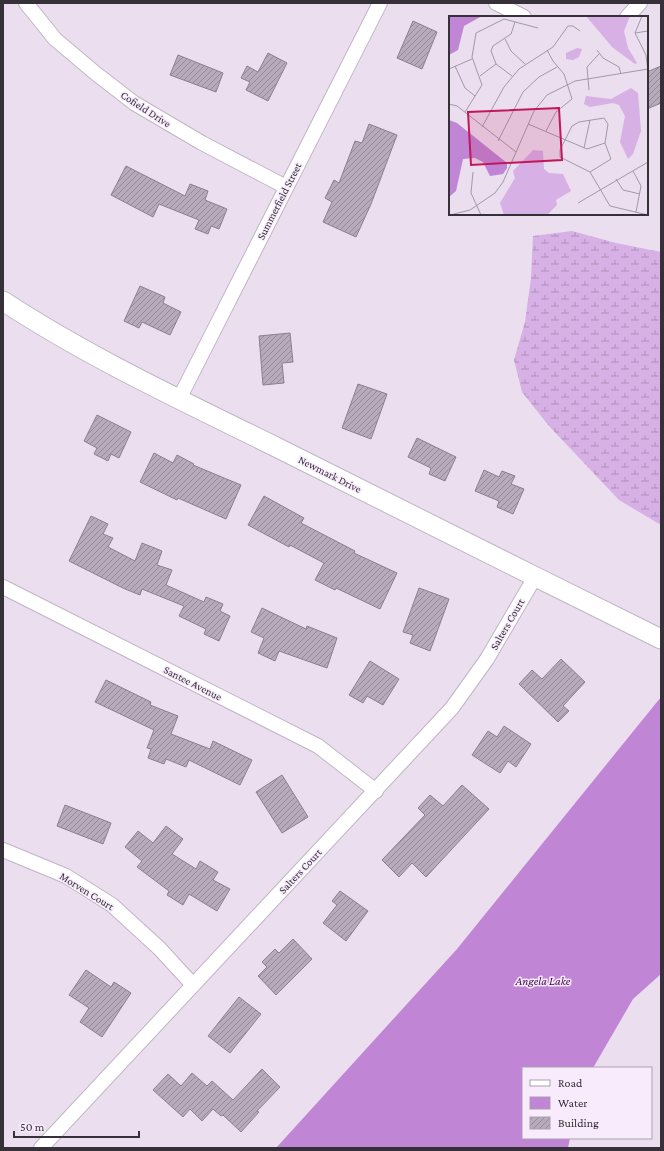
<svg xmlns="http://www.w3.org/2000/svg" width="664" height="1151" font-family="'Crimson Pro',serif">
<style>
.wetland{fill:url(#wetland-marsh)}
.water{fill:#c085d4}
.building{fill:url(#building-hatch);stroke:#8b808f}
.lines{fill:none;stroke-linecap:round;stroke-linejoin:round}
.street-casing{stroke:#c1b5c5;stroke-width:16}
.secondary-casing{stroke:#c1b5c5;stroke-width:21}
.street{stroke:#fff;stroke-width:14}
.secondary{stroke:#fff;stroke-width:19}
.labels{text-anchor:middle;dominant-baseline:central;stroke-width:3;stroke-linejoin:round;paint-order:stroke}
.street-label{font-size:11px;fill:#363138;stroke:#f7ebfc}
.water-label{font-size:12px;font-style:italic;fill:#400650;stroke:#f7ebfc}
.inset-road{fill:none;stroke:#a299a6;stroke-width:1}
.view{fill:#c2185b;fill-opacity:0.15;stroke:#c2185b;stroke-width:2}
.inset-edge{fill:none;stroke:#363138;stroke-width:2}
</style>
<defs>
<pattern id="wetland-marsh" width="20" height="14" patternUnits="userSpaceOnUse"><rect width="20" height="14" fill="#d7b0e5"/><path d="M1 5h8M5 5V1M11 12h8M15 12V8" fill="none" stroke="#af90bb"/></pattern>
<pattern id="building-hatch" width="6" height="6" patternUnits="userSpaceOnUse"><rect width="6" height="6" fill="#b7abbb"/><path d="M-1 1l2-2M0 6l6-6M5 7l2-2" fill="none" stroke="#968c99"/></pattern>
</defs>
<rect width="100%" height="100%" fill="#eadeef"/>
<path class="wetland" d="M572,231L616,243L661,252V525L619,500L549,426L522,392L514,360L525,322L531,278L533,236Z"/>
<path class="water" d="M661,697V974L633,999L593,1068H523V1138H570L568,1148H276L457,949Z"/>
<g class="building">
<path d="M413,21L437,32L422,69L397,58Z"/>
<path d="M268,53L287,63L268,101L246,90L250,82L241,78L247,66L258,72Z"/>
<path d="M178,55L223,73L216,92L170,75Z"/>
<path d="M661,66V103L647,109V72Z"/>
<path d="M369,124L397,135L371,204L356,237L323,222L332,202L325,198L334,180L339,183L355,141L362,143Z"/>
<path d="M126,166L185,196L190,184L208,191L205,200L227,209L219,229L211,226L208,234L195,229L199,220L159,204L153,217L111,195Z"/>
<path d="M140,286L165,297L163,303L181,312L170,335L142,322L139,328L124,321Z"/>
<path d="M290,333L293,362L282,363L284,383L263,385L259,336Z"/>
<path d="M358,384L387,394L371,439L342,428Z"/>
<path d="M97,415L131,432L119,458L111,454L108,461L94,454L97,448L84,441Z"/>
<path d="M417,438L456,457L445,481L429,474L431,468L408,457Z"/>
<path d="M154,453L173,463L177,455L194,464L193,465L241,485L226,519L178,498L177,500L140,482Z"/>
<path d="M484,470L499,477L502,471L515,476L511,484L524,489L513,514L497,507L499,501L475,491Z"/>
<path d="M264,496L304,518L301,523L355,551L354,553L397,573L380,609L336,588L335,590L315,580L324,563L290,545L289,547L248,525Z"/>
<path d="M91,516L108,524L103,534L113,538L108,547L135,561L142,543L162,551L157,565L172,570L166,585L204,602L206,597L223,604L220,611L230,616L219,641L204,634L206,629L179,616L184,606L142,589L140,595L125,589L69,561Z"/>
<path d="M419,588L449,599L430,651L410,643L413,635L403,632Z"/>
<path d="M262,608L306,629L307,626L337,638L327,668L279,651L275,661L258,653L264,638L251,632Z"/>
<path d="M561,659L585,682L563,706L569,711L558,722L519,684L532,670L542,679Z"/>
<path d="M370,661L399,679L383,705L367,696L363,703L349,695Z"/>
<path d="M106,680L151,702L150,705L178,716L171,734L210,749L213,741L252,760L240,785L189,760L186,767L166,759L164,764L148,758L151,749L147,748L154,730L95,702Z"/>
<path d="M504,726L531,744L516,767L508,761L500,773L472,755L488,731L497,737Z"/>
<path d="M282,775L308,817L282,833L256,792Z"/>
<path d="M462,785L489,809L426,877L412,863L399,877L382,860L425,815L418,808L430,795L443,806Z"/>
<path d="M65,805L111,823L103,844L57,826Z"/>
<path d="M166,826L183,839L172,854L196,869L200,861L218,872L213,880L230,889L217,911L189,894L183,905L167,895L169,891L137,867L142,861L125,847L138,831L153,843Z"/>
<path d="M340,891L368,911L346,941L323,923L337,905L332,901Z"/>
<path d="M293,939L312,959L276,995L258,976L267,967L262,962L275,949L279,953Z"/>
<path d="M86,970L111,987L114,982L131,993L102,1037L80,1022L89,1008L69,995Z"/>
<path d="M239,997L261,1014L230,1053L208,1036Z"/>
<path d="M262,1069L280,1087L257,1111L259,1112L241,1132L223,1115L221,1116L213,1109L202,1121L190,1109L183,1117L153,1090L168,1074L181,1086L192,1073L207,1086L212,1081L233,1100Z"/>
</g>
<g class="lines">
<defs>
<g id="street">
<path d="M26,3L55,39L94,72L134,103L202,143L286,187"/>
<path d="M496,3L524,17"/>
<path d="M627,17L640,3"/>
<path d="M179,399L380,3"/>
<path d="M3,587L318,746L376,791"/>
<path d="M3,850L66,876L112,905L160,949L193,985"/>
<path d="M41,1148L452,708L487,659L535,577"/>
</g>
<path id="secondary" d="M3,301C90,358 185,402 278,448C406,512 533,576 661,639"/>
</defs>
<use href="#street" class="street-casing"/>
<use href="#secondary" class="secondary-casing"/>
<use href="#street" class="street"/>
<use href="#secondary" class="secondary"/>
</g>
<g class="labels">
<g class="street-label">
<text transform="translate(146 109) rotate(33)">Cofield Drive</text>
<text transform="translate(279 201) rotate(-63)">Summerfield Street</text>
<text transform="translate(330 474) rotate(27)">Newmark Drive</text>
<text transform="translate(507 624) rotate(-60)">Salters Court</text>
<text transform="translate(193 683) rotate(27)">Santee Avenue</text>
<text transform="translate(300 871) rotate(-47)">Salters Court</text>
<text transform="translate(87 891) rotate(32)">Morven Court</text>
</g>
<g class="water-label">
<text x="543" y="981">Angela Lake</text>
</g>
</g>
<g transform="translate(449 16)">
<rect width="199" height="199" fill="#eadeef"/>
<path d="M137,0H181L175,15L179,32L188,47L186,48L163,31ZM128,32L133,33L130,41L124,44L117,43V37ZM182,72L189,77L192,115L184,138L179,143L171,126L176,100L170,89L164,87L141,91L135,88L137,80L162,83ZM84,134L94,135L95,153L100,157L114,158L122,175L107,184L108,189L98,199H55L51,187L66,162L64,155Z" fill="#d7b0e5"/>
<path d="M0,0H33L15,10L9,34L0,39ZM0,104L8,107L58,147V152L54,158L41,160L34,146L26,142L14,143L7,175L0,181Z" fill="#c085d4"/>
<path class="inset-road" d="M193,0L186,17L197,39L199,55M186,17L199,15M56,23L62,35L76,48M148,34L154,42L170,51L172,58M6,50L16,72L26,80M0,53L23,43M31,60L47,48M63,60L47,48L42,35L44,30L62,18L66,6M140,74L138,51L150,38M0,88L8,90L67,136M16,96L33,69L23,41L27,17L55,3L89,12M79,108L138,133L156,127M33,111L55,71L70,53L104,31L119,10H124L131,15M97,115L107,96L123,83L115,58L104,45L98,34M49,125L74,76L90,61L108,51M135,132L141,104M184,155L192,170L187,196M24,156L22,177L32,199M141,156L162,143L156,127L159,108L155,102L130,106L123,110L111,134V141L141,156L161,190L199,199M167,163L174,174L191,178M129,187L199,146M1,199L21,194L46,177L54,166L85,95L98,79L126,65L199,53"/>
<path class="view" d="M110,92L113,144L22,149L19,96Z"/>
<rect width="199" height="199" class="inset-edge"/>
</g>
<rect width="664" height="1151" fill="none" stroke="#363138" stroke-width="8"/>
<rect x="522" y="1067" width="130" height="72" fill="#f7ebfc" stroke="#aaa1ae"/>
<rect x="530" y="1080" width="20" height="6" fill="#ffffff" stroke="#aaa1ae"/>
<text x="558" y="1087" font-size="12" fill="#363138">Road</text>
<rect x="530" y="1097" width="20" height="12" fill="#c085d4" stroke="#aaa1ae"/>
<text x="558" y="1107" font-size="12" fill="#363138">Water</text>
<rect x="530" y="1117" width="20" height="12" fill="url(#building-hatch)" stroke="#aaa1ae"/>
<text x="558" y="1127" font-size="12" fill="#363138">Building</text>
<path d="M14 1131v6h125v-6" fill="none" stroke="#363138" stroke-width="2"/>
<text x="20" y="1131" font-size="12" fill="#363138" stroke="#f7ebfc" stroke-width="3" paint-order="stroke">50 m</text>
</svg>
